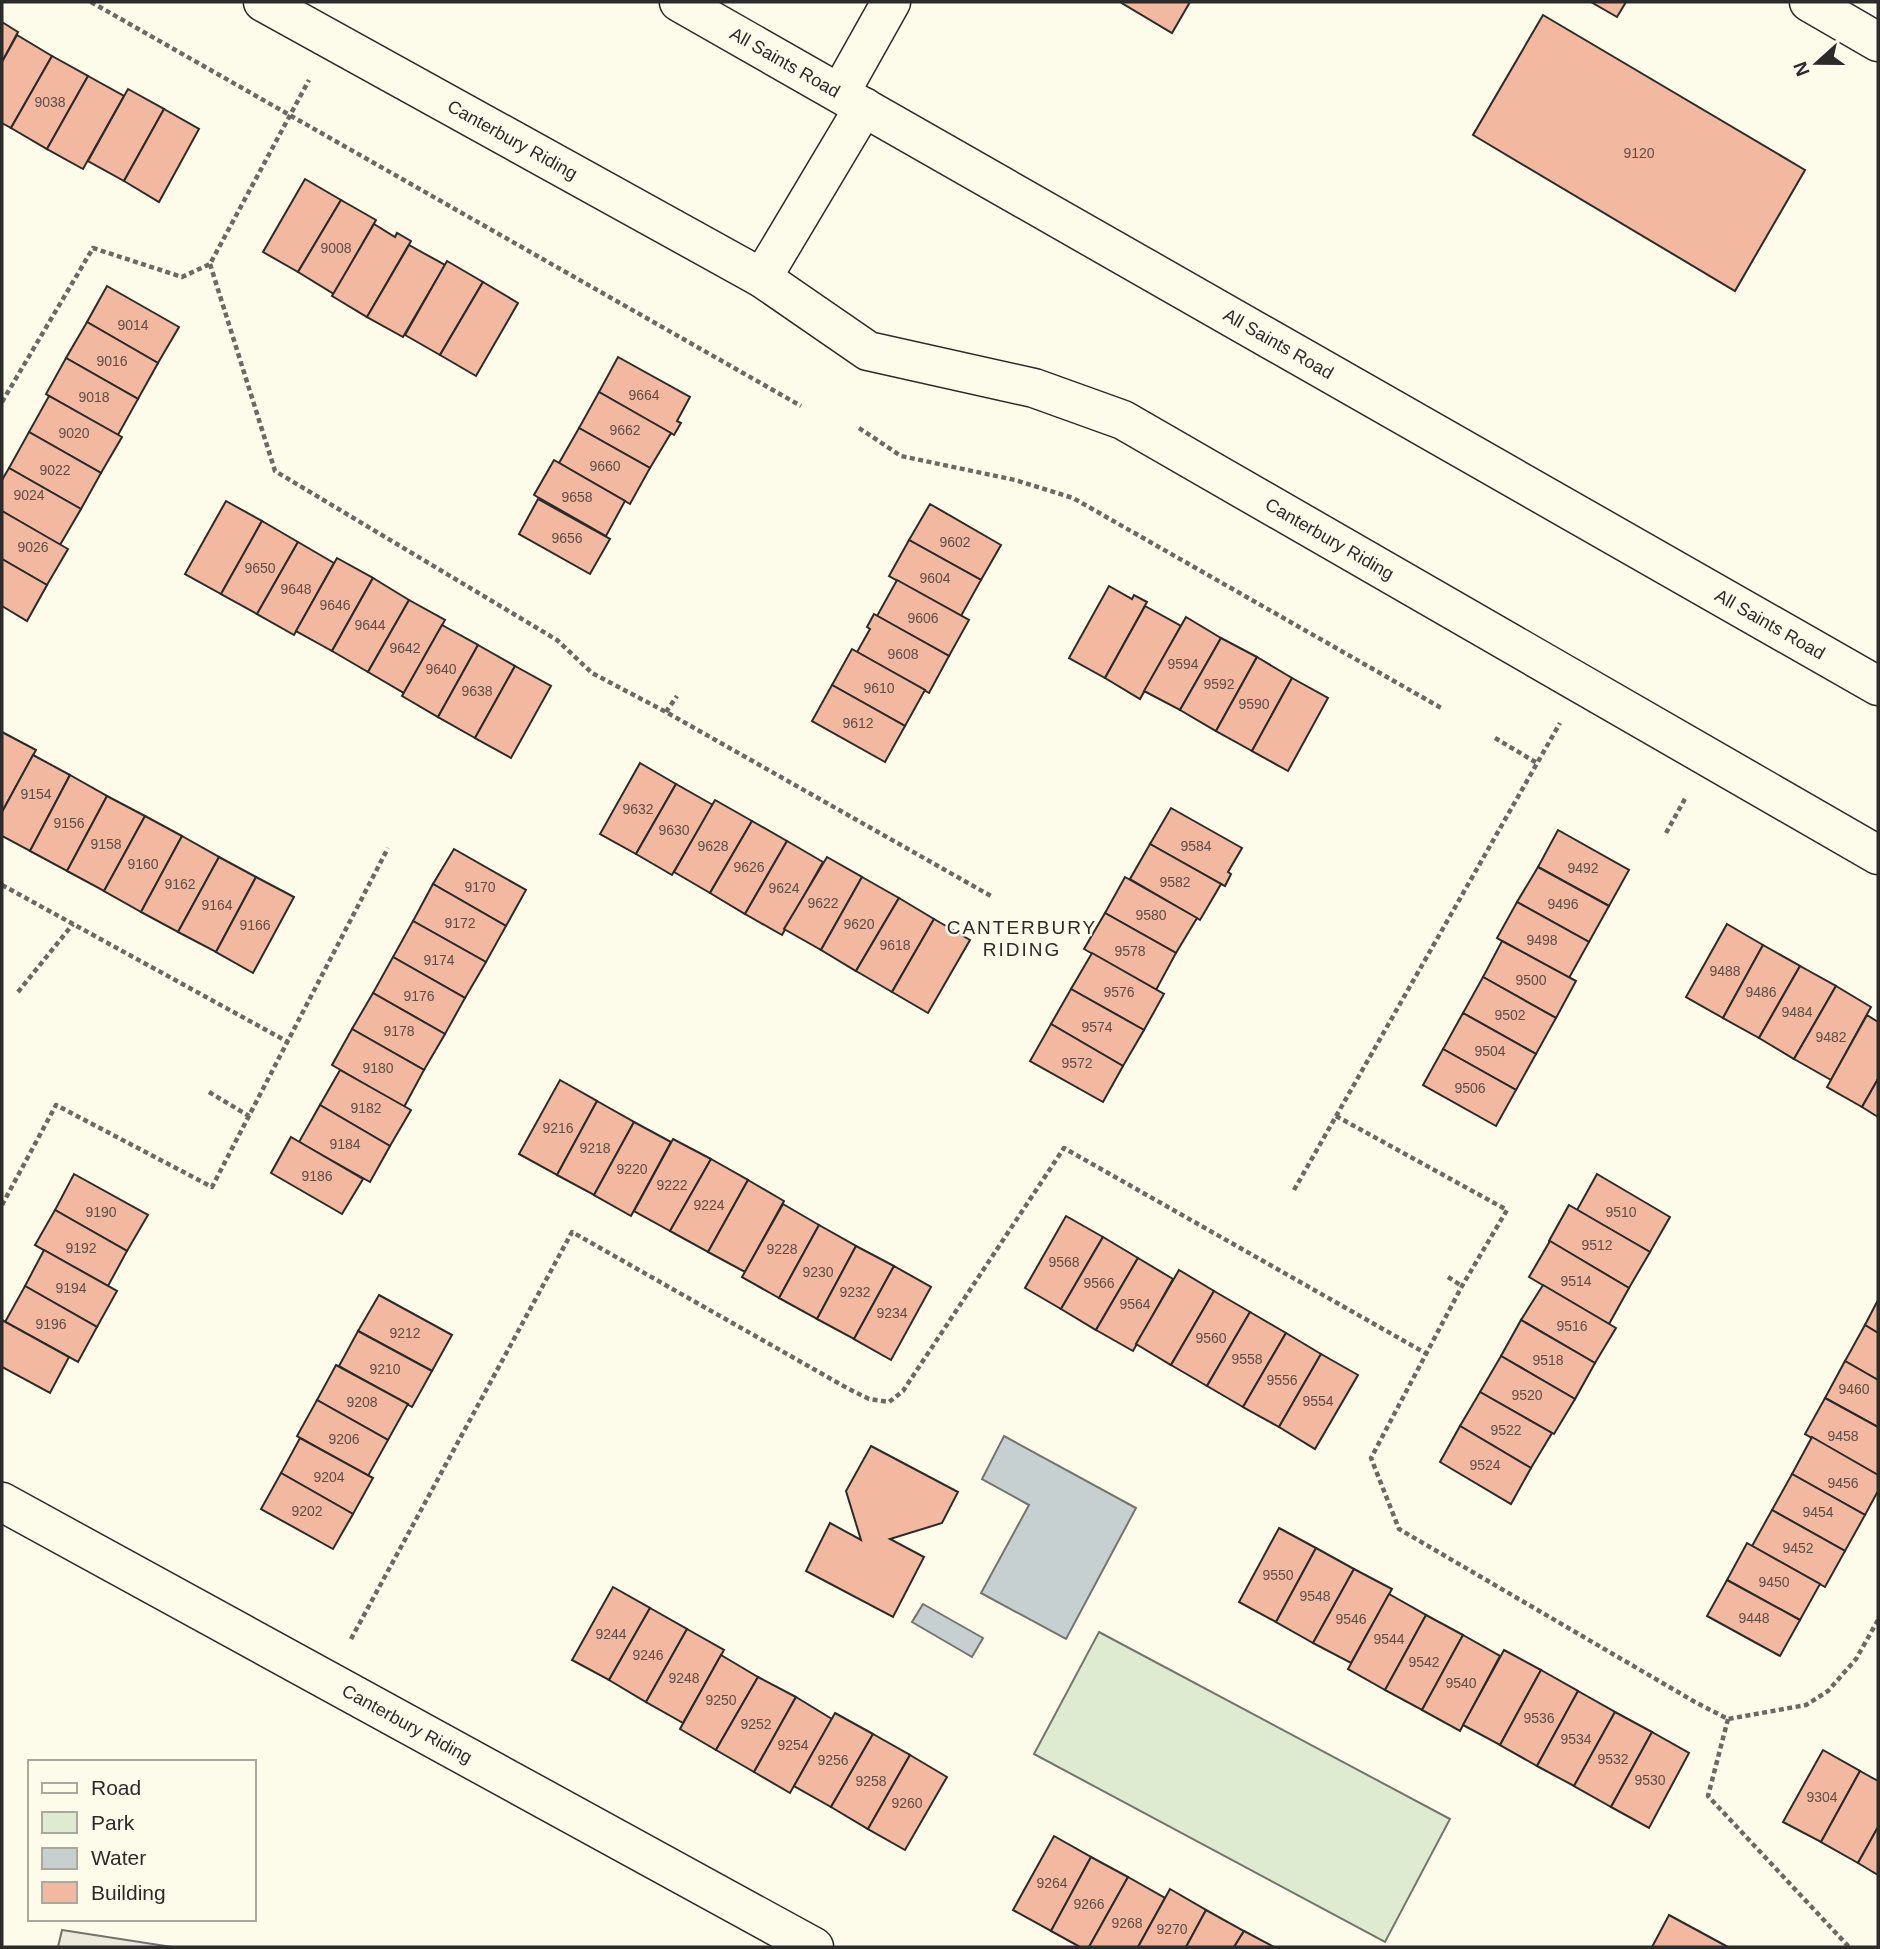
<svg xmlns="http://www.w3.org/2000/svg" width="1880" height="1949" font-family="Arial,sans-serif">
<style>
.green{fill:#deebd1;stroke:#74746e;stroke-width:2}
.parking{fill:#eceadb;stroke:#74746e;stroke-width:2}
.water{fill:#c7d0d0;stroke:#74746e;stroke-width:2}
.building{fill:#f2b8a0;stroke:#2b2b2b;stroke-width:2}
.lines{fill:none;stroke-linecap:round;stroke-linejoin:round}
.minor-casing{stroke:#2b2b2b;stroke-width:41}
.path{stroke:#6a6964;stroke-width:4.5;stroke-dasharray:5 3.5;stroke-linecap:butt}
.minor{stroke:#fdfbea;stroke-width:38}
.labels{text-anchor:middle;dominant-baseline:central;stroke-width:5;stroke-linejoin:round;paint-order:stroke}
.number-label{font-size:14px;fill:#5d4e48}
.street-label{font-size:18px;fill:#2b2b2b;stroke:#fdfbea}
.neighbourhood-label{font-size:19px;letter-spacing:2px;fill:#2b2b2b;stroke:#fdfbea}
</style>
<rect width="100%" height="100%" fill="#fdfbea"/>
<path class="green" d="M1099,1632L1450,1819L1385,1942L1034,1754Z"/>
<path class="parking" d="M62,1930L172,1947H58Z"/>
<g class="water">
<path d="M1004,1436L1136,1508L1066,1639L981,1593L1029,1505L982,1479Z"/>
<path d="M923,1604L983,1638L972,1657L912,1622Z"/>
</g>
<g class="building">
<path d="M1120,2H1190L1172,33Z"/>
<path d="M1591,2H1626L1617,17Z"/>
<path d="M1543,15L1805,170L1735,291L1473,135Z"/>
<path d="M2,22L18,32L2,62Z"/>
<path d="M17,35L52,56L11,128L2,123V62Z"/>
<path d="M52,56L88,76L47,149L11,128Z"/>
<path d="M88,76L124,96L83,169L47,149Z"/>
<path d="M128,89L164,109L124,181L88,161Z"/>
<path d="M164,109L199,129L159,202L124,181Z"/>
<path d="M305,179L341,200L298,272L263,252Z"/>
<path d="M341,200L376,220L334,294L298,272Z"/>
<path d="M374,224L395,237L397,233L411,241L367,317L332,296Z"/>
<path d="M409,245L445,265L403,337L367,317Z"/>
<path d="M447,261L483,282L440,355L405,335Z"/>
<path d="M483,282L518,303L476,376L440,355Z"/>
<path d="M107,286L179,327L158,363L87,322Z"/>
<path d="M87,322L158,363L138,399L66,358Z"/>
<path d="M618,357L690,397L677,421L681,423L674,435L599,392Z"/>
<path d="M66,358L138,399L118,435L46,394Z"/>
<path d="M599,392L671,433L650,468L579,428Z"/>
<path d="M49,396L122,437L101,473L29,432Z"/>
<path d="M579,428L650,468L630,504L559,463Z"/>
<path d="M29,432L101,473L81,509L9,468Z"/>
<path d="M554,460L625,501L606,536L534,495Z"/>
<path d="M9,468L81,509L60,545L2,511V480Z"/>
<path d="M538,499L610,539L590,574L519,534Z"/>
<path d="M226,501L262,521L221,594L185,574Z"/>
<path d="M930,504L1001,545L981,580L909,540Z"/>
<path d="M2,511L68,549L47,585L2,559Z"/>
<path d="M262,521L298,542L257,614L221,594Z"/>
<path d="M909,540L981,580L961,616L889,576Z"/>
<path d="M298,542L334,563L294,635L257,614Z"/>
<path d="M337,558L373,578L332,651L296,631Z"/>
<path d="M2,559L47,585L27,621L2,606Z"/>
<path d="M373,578L409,600L368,672L332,651Z"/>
<path d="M897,580L969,620L949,656L877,616Z"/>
<path d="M1109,586L1132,599L1134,595L1147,602L1105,678L1069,658Z"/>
<path d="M409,600L445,620L404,693L368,672Z"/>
<path d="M1145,606L1181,626L1140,699L1105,678Z"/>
<path d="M874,614L949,656L929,693L857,652L870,629L867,627Z"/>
<path d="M1186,617L1221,638L1180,710L1144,691Z"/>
<path d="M442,625L478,645L438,717L402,696Z"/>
<path d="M1221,638L1257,657L1216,731L1180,710Z"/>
<path d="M478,645L515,666L475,738L438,717Z"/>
<path d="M852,649L925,690L905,726L832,685Z"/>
<path d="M1257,657L1292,678L1252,751L1216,731Z"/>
<path d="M515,666L551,686L511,758L475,738Z"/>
<path d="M1292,678L1328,698L1288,771L1252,751Z"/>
<path d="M832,685L905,726L885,762L812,721Z"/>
<path d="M2,732L36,750L2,812Z"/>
<path d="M33,755L70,775L30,851L2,836V812Z"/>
<path d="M640,763L676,784L636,854L600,834Z"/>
<path d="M70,775L107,796L67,871L30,851Z"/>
<path d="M676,784L713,805L672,875L636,854Z"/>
<path d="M107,796L145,816L104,891L67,871Z"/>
<path d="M715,800L752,821L710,893L674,872Z"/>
<path d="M1171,808L1242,848L1228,872L1231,874L1225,886L1150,844Z"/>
<path d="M145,816L182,836L141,912L104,891Z"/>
<path d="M752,821L787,841L745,914L710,893Z"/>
<path d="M1558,830L1629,870L1609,906L1538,867Z"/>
<path d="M182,836L219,857L178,932L141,912Z"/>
<path d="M787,841L823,862L782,935L745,914Z"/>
<path d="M1150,844L1221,884L1200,920L1130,879Z"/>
<path d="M454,849L526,890L506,926L433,884Z"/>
<path d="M219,857L256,877L216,952L178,932Z"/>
<path d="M827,857L862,877L821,950L784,929Z"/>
<path d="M1538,867L1609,906L1589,942L1517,902Z"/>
<path d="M256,877L294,897L253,973L216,952Z"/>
<path d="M862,877L899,898L856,971L821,950Z"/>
<path d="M1125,877L1197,918L1176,953L1105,913Z"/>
<path d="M433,884L506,926L486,962L413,921Z"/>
<path d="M899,898L934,919L892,992L856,971Z"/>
<path d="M1517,902L1589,942L1569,978L1497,938Z"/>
<path d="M1105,913L1176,953L1156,990L1084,949Z"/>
<path d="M934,919L970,940L928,1013L892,992Z"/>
<path d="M413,921L486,962L465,998L393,957Z"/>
<path d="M1727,924L1763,945L1723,1018L1686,997Z"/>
<path d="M1502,941L1576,981L1556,1018L1483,977Z"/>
<path d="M1763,945L1800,966L1759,1038L1723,1018Z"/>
<path d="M1092,953L1164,994L1144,1030L1071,989Z"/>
<path d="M393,957L465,998L445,1034L373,993Z"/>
<path d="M1800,966L1836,986L1794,1059L1759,1038Z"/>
<path d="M1483,977L1556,1018L1536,1054L1463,1013Z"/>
<path d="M1836,986L1871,1007L1831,1080L1794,1059Z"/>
<path d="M1071,989L1144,1030L1123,1066L1051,1024Z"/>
<path d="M373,993L445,1034L424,1070L352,1029Z"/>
<path d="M1463,1013L1536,1054L1516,1090L1443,1049Z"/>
<path d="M1867,1015L1878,1022V1079L1862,1107L1827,1087Z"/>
<path d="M1051,1024L1123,1066L1103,1102L1030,1061Z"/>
<path d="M352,1029L424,1070L404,1107L332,1065Z"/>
<path d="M1443,1049L1516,1090L1496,1126L1423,1085Z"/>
<path d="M340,1070L411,1110L390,1146L320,1105Z"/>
<path d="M1878,1079V1117L1862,1107Z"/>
<path d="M560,1080L597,1101L557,1175L519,1154Z"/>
<path d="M597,1101L634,1122L594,1195L557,1175Z"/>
<path d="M320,1105L390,1146L370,1182L299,1142Z"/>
<path d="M634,1122L671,1142L631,1216L594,1195Z"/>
<path d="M291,1137L363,1179L342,1214L271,1173Z"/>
<path d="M673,1139L711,1159L670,1231L634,1211Z"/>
<path d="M711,1159L748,1180L708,1252L670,1231Z"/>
<path d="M74,1174L148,1215L127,1251L55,1210Z"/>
<path d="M1597,1174L1670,1217L1650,1252L1577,1210Z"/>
<path d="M748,1180L784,1201L745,1272L708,1252Z"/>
<path d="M783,1204L819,1225L779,1298L742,1277Z"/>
<path d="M1569,1205L1650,1252L1629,1288L1549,1241Z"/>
<path d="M55,1210L127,1251L108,1286L35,1245Z"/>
<path d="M1066,1216L1103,1237L1061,1309L1025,1288Z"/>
<path d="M819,1225L856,1246L817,1319L779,1298Z"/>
<path d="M1103,1237L1138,1258L1096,1330L1061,1309Z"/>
<path d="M1550,1241L1629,1288L1609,1324L1529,1277Z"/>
<path d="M856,1246L894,1266L854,1339L817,1319Z"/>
<path d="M44,1250L117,1291L97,1327L25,1286Z"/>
<path d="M1138,1258L1173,1279L1133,1351L1096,1330Z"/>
<path d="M894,1266L931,1287L891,1360L854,1339Z"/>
<path d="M1179,1270L1214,1291L1171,1365L1136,1344Z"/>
<path d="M1543,1285L1616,1328L1595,1363L1521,1320Z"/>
<path d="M25,1286L97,1327L78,1362L5,1322Z"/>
<path d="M1214,1291L1250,1312L1207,1386L1171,1365Z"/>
<path d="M379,1295L452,1335L432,1371L358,1331Z"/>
<path d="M1878,1300V1333L1865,1325Z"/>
<path d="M1250,1312L1286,1333L1243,1407L1207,1386Z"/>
<path d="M2,1320L69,1357L50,1393L2,1367Z"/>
<path d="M1521,1320L1595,1363L1575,1399L1501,1356Z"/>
<path d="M1865,1325L1878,1333V1380L1845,1361Z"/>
<path d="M358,1331L432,1371L412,1407L339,1366Z"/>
<path d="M1286,1333L1321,1354L1279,1427L1243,1407Z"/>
<path d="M1321,1354L1358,1375L1315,1449L1279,1427Z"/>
<path d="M1501,1356L1575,1399L1554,1434L1480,1392Z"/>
<path d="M1845,1361L1878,1380V1427L1825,1398Z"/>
<path d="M336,1365L408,1404L388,1440L317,1400Z"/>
<path d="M1480,1392L1552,1433L1531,1468L1460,1426Z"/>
<path d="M1825,1398L1878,1427V1475L1805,1434Z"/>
<path d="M317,1400L388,1440L368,1476L297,1436Z"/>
<path d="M1460,1426L1531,1468L1511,1504L1440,1462Z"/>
<path d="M1812,1437L1878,1475V1491L1865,1515L1792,1474Z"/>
<path d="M300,1438L373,1478L353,1514L281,1473Z"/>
<path d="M871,1446L958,1492L942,1523L890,1539L924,1557L893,1617L806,1571L830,1523L861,1540L846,1491Z"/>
<path d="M281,1473L353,1514L333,1549L261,1509Z"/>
<path d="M1792,1474L1865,1515L1845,1551L1772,1510Z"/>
<path d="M1772,1510L1845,1551L1825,1587L1752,1546Z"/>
<path d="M1279,1528L1316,1548L1276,1622L1239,1602Z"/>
<path d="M1747,1543L1820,1584L1800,1620L1727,1580Z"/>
<path d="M1316,1548L1354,1569L1313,1643L1276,1622Z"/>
<path d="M1354,1569L1392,1589L1351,1663L1313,1643Z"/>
<path d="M1727,1580L1800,1620L1780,1656L1707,1616Z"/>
<path d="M613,1587L650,1608L609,1680L572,1660Z"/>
<path d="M1389,1594L1426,1615L1385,1690L1348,1669Z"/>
<path d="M650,1608L687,1629L646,1702L609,1680Z"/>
<path d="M1426,1615L1463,1635L1422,1710L1385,1690Z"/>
<path d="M687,1629L724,1650L683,1723L646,1702Z"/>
<path d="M1463,1635L1500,1656L1460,1731L1422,1710Z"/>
<path d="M1504,1650L1541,1670L1500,1745L1463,1725Z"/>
<path d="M721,1655L758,1677L716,1750L680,1729Z"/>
<path d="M1541,1670L1578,1691L1537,1766L1500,1745Z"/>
<path d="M758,1677L796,1697L754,1772L716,1750Z"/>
<path d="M1578,1691L1615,1712L1574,1786L1537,1766Z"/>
<path d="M796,1697L832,1719L790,1793L754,1772Z"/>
<path d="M1615,1712L1652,1732L1611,1807L1574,1786Z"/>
<path d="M835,1713L873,1734L831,1807L794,1786Z"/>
<path d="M1652,1732L1689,1753L1649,1828L1611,1807Z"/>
<path d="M873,1734L910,1755L868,1829L831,1807Z"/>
<path d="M1823,1750L1860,1771L1821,1842L1783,1822Z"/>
<path d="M910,1755L947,1777L905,1850L868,1829Z"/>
<path d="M1860,1771L1878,1781V1827L1858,1863L1821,1842Z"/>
<path d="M1878,1827V1875L1858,1863Z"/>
<path d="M1054,1836L1091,1857L1051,1931L1013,1910Z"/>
<path d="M1091,1857L1128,1877L1089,1947H1080L1051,1931Z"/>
<path d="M1128,1877L1165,1898L1138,1947H1089Z"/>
<path d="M1170,1889L1206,1910L1186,1947H1138Z"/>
<path d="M1206,1910L1244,1931L1234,1947H1186Z"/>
<path d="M1669,1915L1728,1947H1652Z"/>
<path d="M1244,1931L1274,1947H1234Z"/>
</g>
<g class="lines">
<defs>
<g id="minor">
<path id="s1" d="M263,2L762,278L868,351L1034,388L1123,420L1878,855"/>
<path id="s2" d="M679,2L1878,686"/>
<path d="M1809,2L1878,42"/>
<path d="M840,93L891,2"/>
<path d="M762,278L864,107"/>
<path id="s3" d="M2,1502L814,1947"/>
</g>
</defs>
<use href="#minor" class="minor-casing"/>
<g class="path">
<path d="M91,2L801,406"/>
<path d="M210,264L275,471L557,640L592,673L666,712L991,896"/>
<path d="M2,402L93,248L182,277L210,264L309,80"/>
<path d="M859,428L901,456L1015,480L1073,498L1443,709"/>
<path d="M666,712L677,696"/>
<path d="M1495,738L1537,763"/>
<path d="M1666,833L1686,797"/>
<path d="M2,885L288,1042"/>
<path d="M18,992L73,924"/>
<path d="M209,1092L249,1116"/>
<path d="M1336,1116L1507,1210L1462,1286L1371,1458L1399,1529L1695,1702L1728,1719L1806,1705L1828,1691L1856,1659L1878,1620"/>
<path d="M1294,1190L1560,723"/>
<path d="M2,1205L56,1105L212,1187L388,848"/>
<path d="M1448,1277L1462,1286"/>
<path d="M351,1639L572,1232L847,1388L869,1399L889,1402L903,1391L1064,1148L1427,1354"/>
<path d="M1728,1719L1708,1796L1849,1947"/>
</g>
<use href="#minor" class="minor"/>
</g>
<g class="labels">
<g class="number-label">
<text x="50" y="102">9038</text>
<text x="1639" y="153">9120</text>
<text x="336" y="248">9008</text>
<text x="133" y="325">9014</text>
<text x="112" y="361">9016</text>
<text x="644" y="395">9664</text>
<text x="94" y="397">9018</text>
<text x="625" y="430">9662</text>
<text x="74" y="433">9020</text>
<text x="605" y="466">9660</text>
<text x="55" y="470">9022</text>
<text x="29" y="495">9024</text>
<text x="577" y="497">9658</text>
<text x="567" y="538">9656</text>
<text x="955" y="542">9602</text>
<text x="33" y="547">9026</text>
<text x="260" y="568">9650</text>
<text x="935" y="578">9604</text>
<text x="296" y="589">9648</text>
<text x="335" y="605">9646</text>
<text x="923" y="618">9606</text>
<text x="370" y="625">9644</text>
<text x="405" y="648">9642</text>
<text x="903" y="654">9608</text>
<text x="1183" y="664">9594</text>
<text x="441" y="669">9640</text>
<text x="1219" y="684">9592</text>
<text x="879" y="688">9610</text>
<text x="477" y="691">9638</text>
<text x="1254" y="704">9590</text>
<text x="858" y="723">9612</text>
<text x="36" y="794">9154</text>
<text x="638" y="809">9632</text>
<text x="69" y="823">9156</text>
<text x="674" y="830">9630</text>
<text x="106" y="844">9158</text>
<text x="713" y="846">9628</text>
<text x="1196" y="846">9584</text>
<text x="143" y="864">9160</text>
<text x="749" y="867">9626</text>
<text x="1583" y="868">9492</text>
<text x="1175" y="882">9582</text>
<text x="180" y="884">9162</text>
<text x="480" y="887">9170</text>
<text x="784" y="888">9624</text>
<text x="823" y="903">9622</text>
<text x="1563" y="904">9496</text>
<text x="217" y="905">9164</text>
<text x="1151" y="915">9580</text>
<text x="460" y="923">9172</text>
<text x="859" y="924">9620</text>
<text x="255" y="925">9166</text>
<text x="1542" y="940">9498</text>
<text x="895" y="945">9618</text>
<text x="1130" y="951">9578</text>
<text x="439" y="960">9174</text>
<text x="1725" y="971">9488</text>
<text x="1531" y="980">9500</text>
<text x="1119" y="992">9576</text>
<text x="1761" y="992">9486</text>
<text x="419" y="996">9176</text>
<text x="1797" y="1012">9484</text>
<text x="1510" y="1015">9502</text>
<text x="1097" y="1027">9574</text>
<text x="399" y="1031">9178</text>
<text x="1831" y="1037">9482</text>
<text x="1490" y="1051">9504</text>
<text x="1077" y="1063">9572</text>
<text x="378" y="1068">9180</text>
<text x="1470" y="1088">9506</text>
<text x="366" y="1108">9182</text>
<text x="558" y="1128">9216</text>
<text x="345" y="1144">9184</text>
<text x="595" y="1148">9218</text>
<text x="632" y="1169">9220</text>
<text x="317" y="1176">9186</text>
<text x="672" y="1185">9222</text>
<text x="709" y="1205">9224</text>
<text x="101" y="1212">9190</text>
<text x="1621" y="1212">9510</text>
<text x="1597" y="1245">9512</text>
<text x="81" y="1248">9192</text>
<text x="782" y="1249">9228</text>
<text x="1064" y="1262">9568</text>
<text x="818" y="1272">9230</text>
<text x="1576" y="1281">9514</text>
<text x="1099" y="1283">9566</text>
<text x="71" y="1288">9194</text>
<text x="855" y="1292">9232</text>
<text x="1135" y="1304">9564</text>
<text x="892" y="1313">9234</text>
<text x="51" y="1324">9196</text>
<text x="1572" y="1326">9516</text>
<text x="405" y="1333">9212</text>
<text x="1211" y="1338">9560</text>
<text x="1247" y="1359">9558</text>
<text x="1548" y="1360">9518</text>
<text x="385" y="1369">9210</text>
<text x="1282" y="1380">9556</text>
<text x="1854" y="1389">9460</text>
<text x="1527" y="1395">9520</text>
<text x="1318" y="1401">9554</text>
<text x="362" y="1402">9208</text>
<text x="1506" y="1430">9522</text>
<text x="1843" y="1436">9458</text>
<text x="344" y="1439">9206</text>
<text x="1485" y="1465">9524</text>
<text x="329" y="1477">9204</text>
<text x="1843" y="1483">9456</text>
<text x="307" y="1511">9202</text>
<text x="1818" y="1512">9454</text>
<text x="1798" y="1548">9452</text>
<text x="1278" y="1575">9550</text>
<text x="1774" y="1582">9450</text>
<text x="1315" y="1596">9548</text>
<text x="1754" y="1618">9448</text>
<text x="1351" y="1619">9546</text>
<text x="611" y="1634">9244</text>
<text x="1389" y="1639">9544</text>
<text x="648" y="1655">9246</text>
<text x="1424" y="1662">9542</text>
<text x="684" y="1678">9248</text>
<text x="1461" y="1683">9540</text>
<text x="721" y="1700">9250</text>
<text x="1539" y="1718">9536</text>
<text x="756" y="1724">9252</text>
<text x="1576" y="1739">9534</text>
<text x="793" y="1745">9254</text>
<text x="1613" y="1759">9532</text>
<text x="833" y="1760">9256</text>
<text x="1650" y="1780">9530</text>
<text x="871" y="1781">9258</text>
<text x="1822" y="1797">9304</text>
<text x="907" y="1803">9260</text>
<text x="1052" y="1883">9264</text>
<text x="1089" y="1904">9266</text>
<text x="1127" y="1923">9268</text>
<text x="1172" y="1929">9270</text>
</g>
<g class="street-label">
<text stroke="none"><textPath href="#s2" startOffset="122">All Saints Road</textPath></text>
<text stroke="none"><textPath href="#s1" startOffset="285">Canterbury Riding</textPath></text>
<text stroke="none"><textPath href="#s2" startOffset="690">All Saints Road</textPath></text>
<text stroke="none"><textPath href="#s1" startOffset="1202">Canterbury Riding</textPath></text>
<text stroke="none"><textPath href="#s2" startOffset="1256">All Saints Road</textPath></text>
<text stroke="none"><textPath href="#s3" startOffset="462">Canterbury Riding</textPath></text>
</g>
<g class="neighbourhood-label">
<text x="1022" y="927">CANTERBURY<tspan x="1022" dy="22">RIDING</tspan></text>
</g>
</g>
<rect width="1880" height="1949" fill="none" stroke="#2b2b2b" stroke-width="7"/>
<rect x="28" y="1760" width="228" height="161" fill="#fdfbea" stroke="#a9a89e" stroke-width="2"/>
<rect x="42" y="1783" width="35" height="10" fill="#fdfbea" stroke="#a9a89e" stroke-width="2"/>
<text x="91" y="1795" font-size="21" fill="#2b2b2b">Road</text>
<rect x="42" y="1812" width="35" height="21" fill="#deebd1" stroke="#a9a89e" stroke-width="2"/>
<text x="91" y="1830" font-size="21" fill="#2b2b2b">Park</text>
<rect x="42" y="1848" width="35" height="21" fill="#c7d0d0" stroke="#a9a89e" stroke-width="2"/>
<text x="91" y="1865" font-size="21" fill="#2b2b2b">Water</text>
<rect x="42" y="1882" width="35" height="21" fill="#f2b8a0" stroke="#a9a89e" stroke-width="2"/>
<text x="91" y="1900" font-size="21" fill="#2b2b2b">Building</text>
<g transform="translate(1817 63) rotate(249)" stroke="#fdfbea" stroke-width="5" paint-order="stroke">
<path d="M0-5L12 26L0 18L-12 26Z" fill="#2b2b2b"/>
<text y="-10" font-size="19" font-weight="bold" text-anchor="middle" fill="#2b2b2b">N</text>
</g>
</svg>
